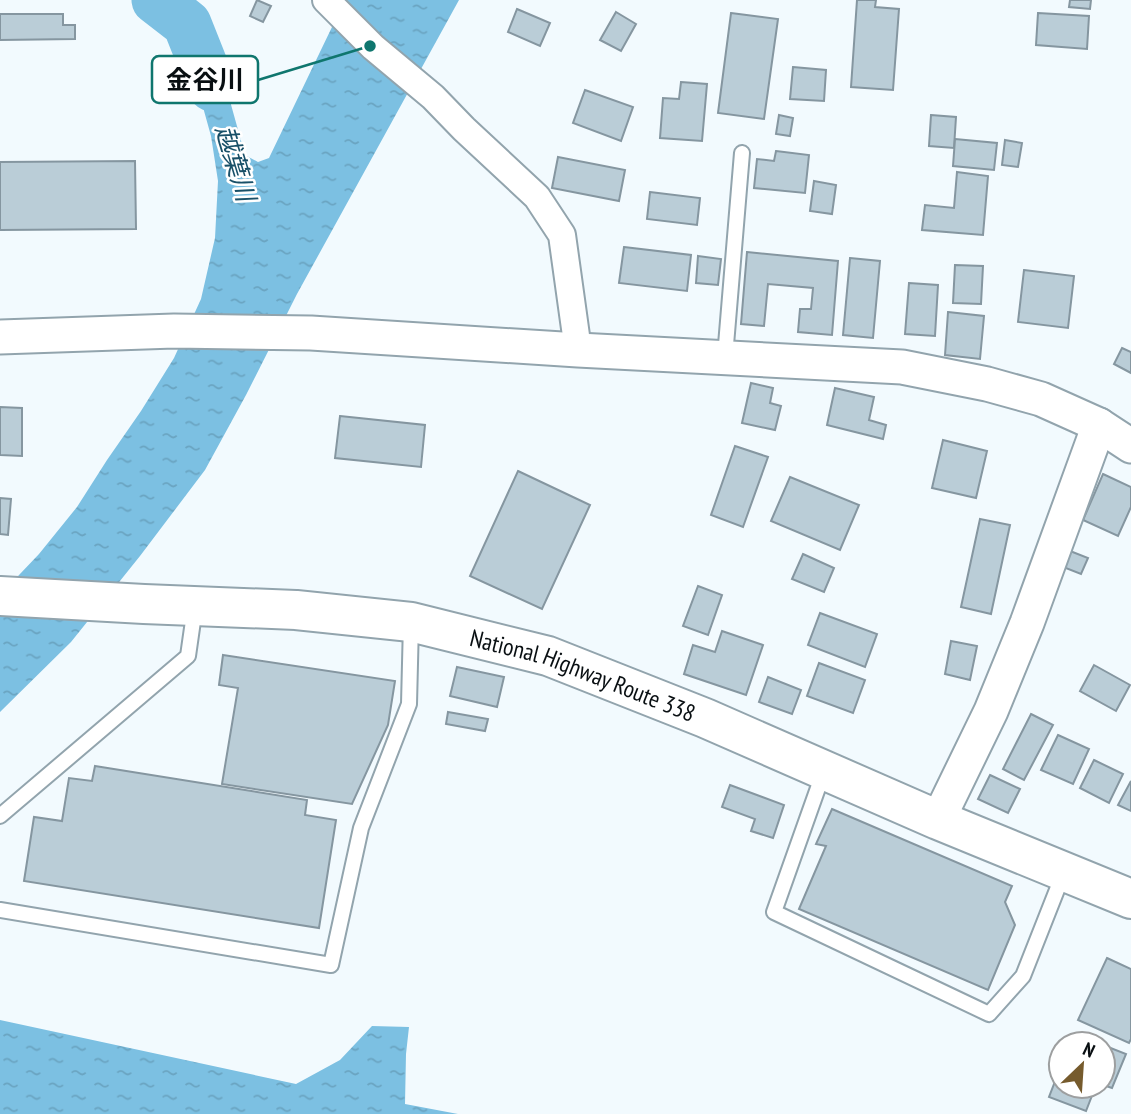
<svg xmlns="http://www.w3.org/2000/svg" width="1131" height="1114" font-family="'PT Sans Narrow','Noto Sans JP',sans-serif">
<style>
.water{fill:url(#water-ripples)}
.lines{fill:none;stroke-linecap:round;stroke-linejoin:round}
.river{stroke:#7cc0e2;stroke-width:49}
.building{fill:#bacdd7;stroke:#8596a0;stroke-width:2}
.service-casing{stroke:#92a4ad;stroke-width:18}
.minor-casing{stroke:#92a4ad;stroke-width:30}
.tertiary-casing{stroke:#92a4ad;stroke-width:37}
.trunk-casing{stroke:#92a4ad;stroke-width:42}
.service{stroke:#fff;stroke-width:14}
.minor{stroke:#fff;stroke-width:26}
.tertiary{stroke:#fff;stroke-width:33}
.trunk{stroke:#fff;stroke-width:38}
.labels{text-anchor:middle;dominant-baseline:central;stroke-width:5;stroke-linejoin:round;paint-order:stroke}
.street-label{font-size:24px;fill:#090f12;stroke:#fff}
.water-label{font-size:26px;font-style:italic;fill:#195068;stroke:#fff}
.leader{fill:none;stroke:#0f766e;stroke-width:2.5}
.callout-dot{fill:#0f766e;stroke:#fff;stroke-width:2.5}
.callout{fill:#fff;stroke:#0f766e;stroke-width:2.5}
.callout-label{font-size:26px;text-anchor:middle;font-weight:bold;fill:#090f12}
</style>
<defs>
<pattern id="water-ripples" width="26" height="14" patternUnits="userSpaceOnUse" patternTransform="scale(1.75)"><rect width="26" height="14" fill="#7cc0e2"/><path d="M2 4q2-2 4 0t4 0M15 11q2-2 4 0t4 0" fill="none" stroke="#6aa4c1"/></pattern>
</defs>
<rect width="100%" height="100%" fill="#f2fafe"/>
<g class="water">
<path d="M338,0H459L297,294L246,395L205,470L140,556L71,642L0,712V595L39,554L77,507L107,460L141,411L174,358L201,299L215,238L218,181L211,136L201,100L191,73L183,42L187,24L211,47L225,83L245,155L258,162L269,158L332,27Z"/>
<path d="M0,1020L296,1084L340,1060L372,1026L409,1027L406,1054L405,1104L458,1114H0Z"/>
</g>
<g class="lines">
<path class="river" d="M156,0L187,24L212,87"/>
</g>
<g class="building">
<path d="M257,0L271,6L263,22L250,16Z"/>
<path d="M857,0H876L875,7L899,9L893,90L851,87Z"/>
<path d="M1070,0H1091L1090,9L1069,7Z"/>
<path d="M517,9L550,23L540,46L508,32Z"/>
<path d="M616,12L636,24L621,51L600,40Z"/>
<path d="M731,13L778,19L764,119L718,113Z"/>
<path d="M1038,13L1089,16L1087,49L1036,45Z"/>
<path d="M0,14H63V25H75V39L0,40Z"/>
<path d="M793,67L826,70L824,101L790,99Z"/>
<path d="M681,82L707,84L702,141L660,138L663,98L679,99Z"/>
<path d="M585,90L633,107L621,141L573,123Z"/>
<path d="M779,115L793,118L790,136L776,134Z"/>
<path d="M931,115L956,117L954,148L929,146Z"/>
<path d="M955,139L997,143L994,170L953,166Z"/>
<path d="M1005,140L1022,143L1018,167L1002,165Z"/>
<path d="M776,151L809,155L805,193L754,188L757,159L774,161Z"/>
<path d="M558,157L625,170L619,201L552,188Z"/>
<path d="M135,161L136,229L0,230V162Z"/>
<path d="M957,172L988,176L983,235L922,230L925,205L954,208Z"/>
<path d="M814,181L836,185L832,214L810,211Z"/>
<path d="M650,192L700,198L697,225L647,219Z"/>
<path d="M624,247L691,255L687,291L619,283Z"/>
<path d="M747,252L838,261L832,335L798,332L800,309H811L813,288L768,284L764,326L741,324Z"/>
<path d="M698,256L721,259L718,285L696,283Z"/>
<path d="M850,258L880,261L873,338L843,335Z"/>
<path d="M955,265L983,266L981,304L953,303Z"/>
<path d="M1024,270L1074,276L1068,328L1018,322Z"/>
<path d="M909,283L938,285L935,336L905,334Z"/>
<path d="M948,312L984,316L980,359L945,355Z"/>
<path d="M1122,348L1131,352V373L1114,364Z"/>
<path d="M751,383L773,388L770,403L781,406L775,430L742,423Z"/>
<path d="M835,388L874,397L869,420L886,425L883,439L827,425Z"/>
<path d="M0,407L22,408V456L0,455Z"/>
<path d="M340,416L425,425L421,467L335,458Z"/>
<path d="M943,440L987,451L976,498L932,488Z"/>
<path d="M735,446L768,457L743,527L711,515Z"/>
<path d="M518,471L590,505L542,609L470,576Z"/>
<path d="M1103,474L1131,487V507L1118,536L1083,520Z"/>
<path d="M790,477L859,505L840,550L771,521Z"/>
<path d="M0,498L11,499L8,535L0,534Z"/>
<path d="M980,519L1010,525L991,614L961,607Z"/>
<path d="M1065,549L1088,558L1081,574L1058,565Z"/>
<path d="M803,554L834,568L824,592L792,579Z"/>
<path d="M698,586L722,595L708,635L683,626Z"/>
<path d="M820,613L877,634L865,667L808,645Z"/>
<path d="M722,631L763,645L746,695L684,674L693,645L715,652Z"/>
<path d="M951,641L977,646L970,680L945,674Z"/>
<path d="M223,655L395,681L388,725L352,804L222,784L238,688L219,685Z"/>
<path d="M819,663L865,680L853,713L807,696Z"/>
<path d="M1094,665L1130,685L1116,711L1080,691Z"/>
<path d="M457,667L504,677L497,707L450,696Z"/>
<path d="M768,677L801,690L792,714L759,702Z"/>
<path d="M448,712L488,719L485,731L446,724Z"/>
<path d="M1031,714L1053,725L1024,780L1003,769Z"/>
<path d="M1058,735L1089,749L1073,784L1041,770Z"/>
<path d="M1094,760L1123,774L1109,803L1080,788Z"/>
<path d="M95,766L307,800L305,815L336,820L319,928L24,881L34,817L62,821L69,778L92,781Z"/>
<path d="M990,775L1020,789L1008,813L978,799Z"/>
<path d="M1131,781V811L1118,805Z"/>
<path d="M730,785L784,805L773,838L751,831L755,819L722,807Z"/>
<path d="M832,809L1012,886L1005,902L1015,925L988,990L799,909L826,846L816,844Z"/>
<path d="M1107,958L1131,969V1039L1129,1043L1078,1020Z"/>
<path d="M1075,1034L1101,1044H1071Z"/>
<path d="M1103,1045L1126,1054L1112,1088L1103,1085Z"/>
<path d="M1056,1079L1061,1080V1086H1076L1093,1093L1086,1111L1049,1097Z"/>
</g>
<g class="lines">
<defs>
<g id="service">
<path d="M725,357L742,153"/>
<path d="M824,771L774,912L989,1014L1023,976L1064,872"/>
<path d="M0,816L188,656L195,607"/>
<path d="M0,910L331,965L361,828L409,704L411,623"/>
</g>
<path id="minor" d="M326,0L373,47L433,97L464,129L537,197L562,235L578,350"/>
<g id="tertiary">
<path d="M0,337L174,331L311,333L578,350L902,367L987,384L1041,399L1099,425L1131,446"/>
<path d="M938,820L991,711L1027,623L1099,425"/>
</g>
<g id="trunk">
<path id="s1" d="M0,596L144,604L296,610L411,622L548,656L705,718L938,820L1131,899"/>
</g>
</defs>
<use href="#service" class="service-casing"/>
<use href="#minor" class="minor-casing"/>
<use href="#tertiary" class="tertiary-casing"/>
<use href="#trunk" class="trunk-casing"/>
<use href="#service" class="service"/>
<use href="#minor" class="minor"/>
<use href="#tertiary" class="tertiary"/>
<use href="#trunk" class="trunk"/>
</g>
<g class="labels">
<g class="street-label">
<text stroke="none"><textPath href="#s1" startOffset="592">National Highway Route 338</textPath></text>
</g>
<g class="water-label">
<text transform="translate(236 163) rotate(73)">越葉川</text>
</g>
</g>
<path class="leader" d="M370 46L258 80"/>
<circle class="callout-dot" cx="370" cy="46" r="7"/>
<rect class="callout" x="152" y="56" width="106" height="47" rx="7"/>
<g class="callout-label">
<text x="205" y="89">金谷川</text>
</g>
<g transform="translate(1082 1065) rotate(25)"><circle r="33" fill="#ffffff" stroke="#9d9fa0" stroke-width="2"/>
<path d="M0-5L12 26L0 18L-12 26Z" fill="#765b2d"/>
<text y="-10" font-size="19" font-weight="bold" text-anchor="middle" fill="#090f12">N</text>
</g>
</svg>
